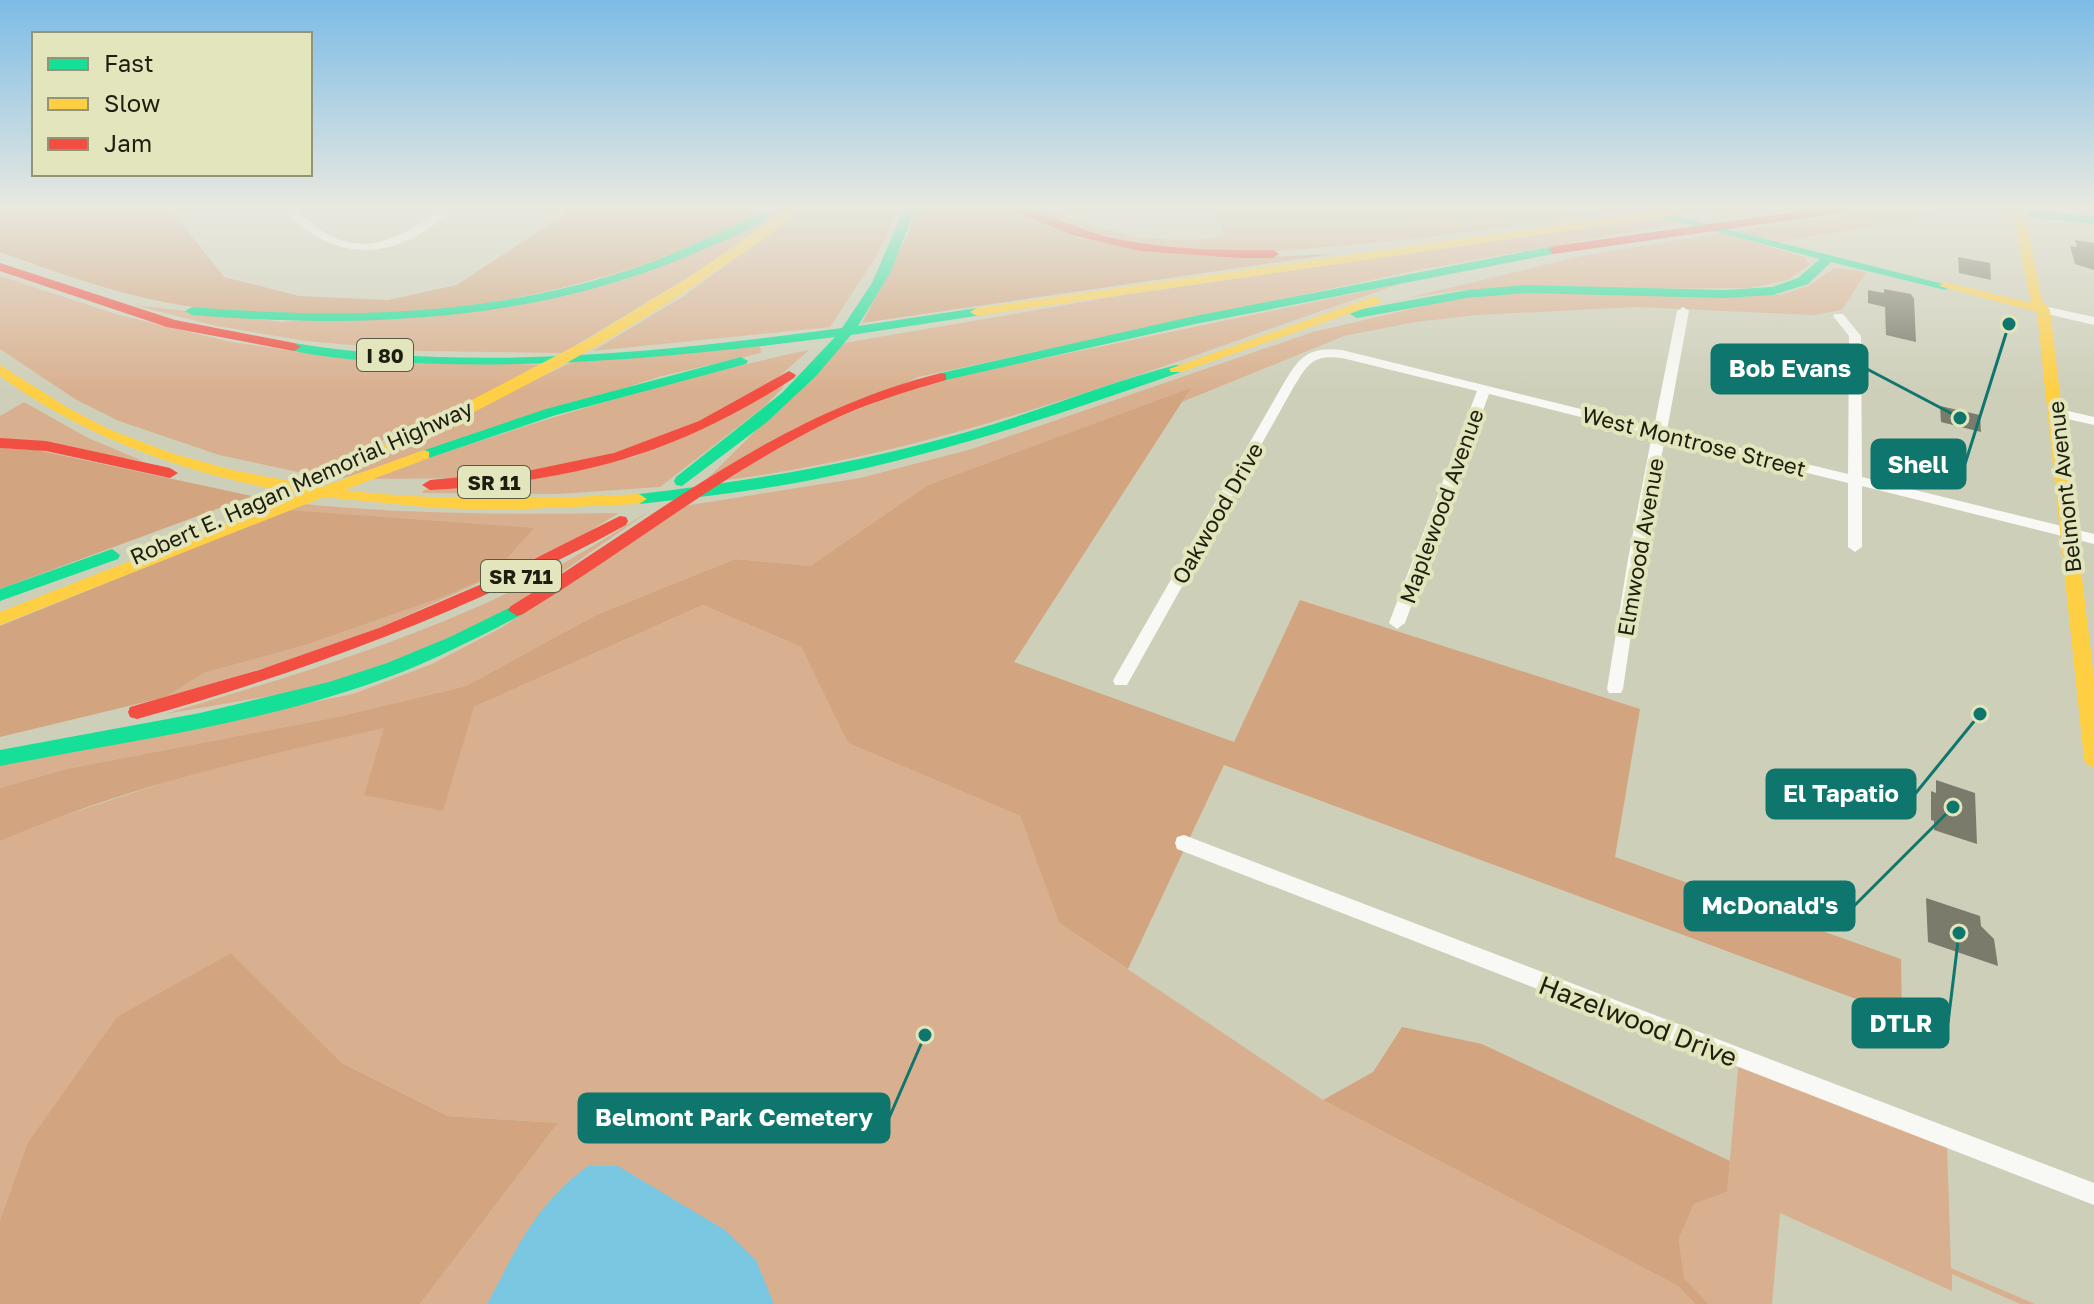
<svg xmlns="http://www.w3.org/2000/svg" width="2094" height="1304" font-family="'Golos Text',sans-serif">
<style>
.green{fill:#d9b08f}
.forest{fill:#d2a580}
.water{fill:#7ac7e2}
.building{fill:#7a7b6a}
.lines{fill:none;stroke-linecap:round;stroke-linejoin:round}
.street{fill:#f8f8f4;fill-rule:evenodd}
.fast{fill:#16e098;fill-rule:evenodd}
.slow{fill:#ffcf43;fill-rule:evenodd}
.jam{fill:#f24e42;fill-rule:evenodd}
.labels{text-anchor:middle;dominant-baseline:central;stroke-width:8;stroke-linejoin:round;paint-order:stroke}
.shield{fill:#e3e5bc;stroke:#585a43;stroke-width:2}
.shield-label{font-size:20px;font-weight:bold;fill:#1d1e0f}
.street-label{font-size:22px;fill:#1d1e0f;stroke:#e3e5bc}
.near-street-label{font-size:26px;fill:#1d1e0f;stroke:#e3e5bc}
.leader{fill:none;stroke:#0f766e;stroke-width:3}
.callout-dot{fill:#0f766e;stroke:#e3e5bc;stroke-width:3}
.callout{fill:#0f766e;stroke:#0f766e;stroke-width:3}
.callout-label{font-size:24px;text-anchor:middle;font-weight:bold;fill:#fff}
</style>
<rect width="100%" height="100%" fill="#cecfb9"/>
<g class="green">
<path d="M803,209H898L877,255L830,327L593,351L684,296Z"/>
<path d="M1021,209H1049L1083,224L1136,237L1194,241L1226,235L1212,209L1629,210C1528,224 1428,239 1326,247C1280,251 1232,256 1186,251C1128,245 1074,231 1021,209Z"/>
<path d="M1891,209H1969L1780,242L1735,231Z"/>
<path d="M773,217L708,265L563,353L421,351L306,341L217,326L133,305L283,322L560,293Z"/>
<path d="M1660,217L1680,223L1418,270L918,377L703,483L844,343L1118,296Z"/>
<path d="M1723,233L1804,257L1810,264L1787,280L1750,288L1460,290L1407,298L1582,256Z"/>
<path d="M1835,268L1866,272L1842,310L1813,315L1638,307L1477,315L1415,322L1344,336L1182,402L1190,389L928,485L810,566L735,559L596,615L466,686L337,717L66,769L0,788V765L353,694L432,664L501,628L684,506L860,478L972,449L1313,332L1449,300L1514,293L1780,295L1808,286Z"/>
<path d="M0,276L119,315L231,342L321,355L542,365L465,404L307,474L219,455L119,421L75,399L0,349Z"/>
<path d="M1400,284C1178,358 960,450 727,480L797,434L921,384Z"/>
<path d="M760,346L761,353L662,376L344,478L337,477L572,362Z"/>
<path d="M809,350L782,374L741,403L624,453L487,478L366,479C512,429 658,382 809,350Z"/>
<path d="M785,385L765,406L660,487L558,494L422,493L424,490L634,457Z"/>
<path d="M24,402L88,438L143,461L0,439V416Z"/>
<path d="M303,504C409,514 513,515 619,513L577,539L341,645L166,697L204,673L306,645L443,597L491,576L374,518L287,510Z"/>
<path d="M651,510L498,617L340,684L165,714C269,683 371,653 470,610C534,583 592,547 651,510Z"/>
<path d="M703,605L801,647L848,743L1020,816L1059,923L1323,1100L1678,1286L1695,1304H420L558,1123L448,1116L342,1063L231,953L27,1144L0,1220V841L38,824L205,769L474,707Z"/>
<path d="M1739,1059L1947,1144L1951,1268L2035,1304H2020L1952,1274V1291L1780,1213L1772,1304H1709L1684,1280L1679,1239L1694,1204L1727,1192Z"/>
</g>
<g class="forest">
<path d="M0,209H170L224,277L299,296L388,300L457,285L565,214L563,209H745L762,213C727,228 693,246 657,259C510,313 334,329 180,305C118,295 59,273 0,252Z"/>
<path d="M917,209H1008L1079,238L1269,257L1334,254L862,323L911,228Z"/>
<path d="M1191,388L1014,662L1234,742L1300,600L1640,709L1615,857L1901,959L1902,1016L1224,765L1128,969L1059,923L1020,816L848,743L801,647L703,605L474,707L443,811L364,795L384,728C254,758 123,787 0,841V788L66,769L337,717L466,686L596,615L735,559L810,566L928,485Z"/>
<path d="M0,448L37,450L252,496L0,589Z"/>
<path d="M287,510L534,528L491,576L443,597L306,645L204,673L166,697L0,737V626Z"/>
<path d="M231,953L342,1063L448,1116L558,1123L420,1304H0V1220L27,1144L117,1017Z"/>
<path d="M1402,1027L1482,1044L1730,1161L1727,1192L1694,1204L1679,1239L1684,1279L1709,1304H1695L1678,1286L1323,1100L1373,1072Z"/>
</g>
<path class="water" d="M588,1166H618L725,1230L756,1260L774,1304H487C518,1247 534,1206 588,1166Z"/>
<g class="building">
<path d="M2075,240L2094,243V270L2075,264L2070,246L2077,247Z"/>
<path d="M1958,257L1990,263L1991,280L1959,273Z"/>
<path d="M1884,289L1911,294L1914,299L1916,342L1886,335L1885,307L1868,303V290L1884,293Z"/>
<path d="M1940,406L1980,415L1981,432L1941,422Z"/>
<path d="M1936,780L1975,793L1977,844L1934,830V821L1931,820V791L1936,793Z"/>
<path d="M1926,898L1980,916L1981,926L1994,939L1998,966L1928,942Z"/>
</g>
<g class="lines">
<g class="street">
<path d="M284,209H295C337,249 368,255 419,224C431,217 438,208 452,209C400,261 334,266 284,209Z"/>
<path d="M2043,306L2094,317V325L2039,312V308Z"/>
<path d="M1683,307L1689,311L1667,430L1848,474L1849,336L1833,316L1835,314H1843L1861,336L1862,477L2094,534V544L1862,486V547L1855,552L1848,547V483L1665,438L1642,559L1623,689L1621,693H1609L1607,689L1628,559L1652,435L1489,394L1405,623L1397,629L1389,623L1477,391L1342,358C1312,354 1308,364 1293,388L1127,685H1115L1113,681L1115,677L1281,388C1298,359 1306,346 1342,350L1654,427L1677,311Z"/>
<path d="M2055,408L2094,417V425L2050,415L2049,412Z"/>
<path d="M1184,835L2094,1183V1205L1177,849L1175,843L1177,837Z"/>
</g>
<g class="fast">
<path d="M904,209H916L890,273L858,326L977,308L984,312L982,315L851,335L816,376L767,422L682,486L676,485L674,481L676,477L782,393L835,337C704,354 573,367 441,364C390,362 338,361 289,350L287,347L294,343C474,373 663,352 842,328L872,283Z"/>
<path d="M1629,209H1648L1951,286L1945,290L1831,262L1808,284L1773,295L1724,298L1526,293L1467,298L1357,318L1350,314L1357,310L1467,290L1526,285L1724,290L1772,287L1798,278L1820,259Z"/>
<path d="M2032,210L2094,216V224L2028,217V211Z"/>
<path d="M761,212L771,215C751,232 719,242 695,253C536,322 362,329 192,315L185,311L192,307C345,320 498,316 644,265C684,250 723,231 761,212Z"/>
<path d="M1554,246L1558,247V253L1195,324L941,381L934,377L941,373L1195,316Z"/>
<path d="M741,357L748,361L746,364L556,415L429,458H419L416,455L419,452L546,409Z"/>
<path d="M1176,365L1181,366V372C1064,413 947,452 826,477C764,490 701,497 639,504L631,499L639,494C751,481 859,463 967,432C1038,412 1106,383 1176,365Z"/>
<path d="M112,549L120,555L118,559L0,601V589Z"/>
<path d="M517,604L526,610L523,614C483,635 444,655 402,672C274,722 134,740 0,766V750L200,713L329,682L387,663L450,637Z"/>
</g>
<g class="slow">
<path d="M787,209H800C777,233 744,252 716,271C612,343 499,401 384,456L379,458L371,453L588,339L691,276Z"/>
<path d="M1668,209H1696L1690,213L977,316L970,312L977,308Z"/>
<path d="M2012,209H2024L2042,301L2050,310L2094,678V767L2087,765L2084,759L2037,312L1939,286L1945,282L2031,303Z"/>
<path d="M1375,296L1382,300L1380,303L1181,372H1171L1169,369Z"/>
<path d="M0,365L68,408L108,429L171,453L232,470L322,487L424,450L429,452V458L344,490C442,502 541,499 639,494L647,499L639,504L505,510L436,508L324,497L0,625V612L301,494C195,476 96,443 7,381L0,376Z"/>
</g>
<g class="jam">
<path d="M1008,209C1034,207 1079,230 1108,237C1162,249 1218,251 1273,250L1279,254L1273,258H1239L1140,251L1072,235Z"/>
<path d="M1818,209H1846L1840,213L1554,254L1548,250L1554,246Z"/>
<path d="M0,263L175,320L294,343L301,347L294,351L167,327L0,271Z"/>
<path d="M789,371L796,375L794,378C672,457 574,481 430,490L422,485L430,480L527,471L614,453L699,421Z"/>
<path d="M941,373L946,374V380C905,392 864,404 826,423C719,476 625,552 523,614L517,616L508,610L511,606C655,518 774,415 941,373Z"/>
<path d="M0,438L46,441L170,468L178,473L170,478L46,451L0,448Z"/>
<path d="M620,516L626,517L628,521L626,525C470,610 308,671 137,719L130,717L128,712L130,707L259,670L379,628L498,577Z"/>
</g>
</g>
<linearGradient id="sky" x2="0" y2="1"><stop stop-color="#7cbce6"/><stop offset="0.53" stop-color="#e9e9e0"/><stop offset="1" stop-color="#e9e9e0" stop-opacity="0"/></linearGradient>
<rect width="2094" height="391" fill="url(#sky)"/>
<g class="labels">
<g class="shield">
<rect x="357" y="339" width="56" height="32" rx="6"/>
<rect x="458" y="466" width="72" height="32" rx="6"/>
<rect x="481" y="560" width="80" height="32" rx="6"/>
</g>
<g class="shield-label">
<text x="385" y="355">I 80</text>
<text x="494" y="482">SR 11</text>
<text x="521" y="576">SR 711</text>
</g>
<g class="street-label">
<text transform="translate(1694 441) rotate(14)">West Montrose Street</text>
<text transform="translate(301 482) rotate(-24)">Robert E. Hagan Memorial Highway</text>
<text transform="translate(2064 487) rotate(-96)">Belmont Avenue</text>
<text transform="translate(1441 506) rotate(-70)">Maplewood Avenue</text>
<text transform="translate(1217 513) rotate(-60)">Oakwood Drive</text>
<text transform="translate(1640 547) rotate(-80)">Elmwood Avenue</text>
</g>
<g class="near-street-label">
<text transform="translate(1638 1021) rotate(21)">Hazelwood Drive</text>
</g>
</g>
<path class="leader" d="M1960 418L1867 369M2009 324L1965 464M1980 714L1915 794M1953 807L1854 906M1959 933L1948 1023M925 1035L889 1118"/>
<g class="callout-dot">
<circle cx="1960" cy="418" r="8"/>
<circle cx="2009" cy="324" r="8"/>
<circle cx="1980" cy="714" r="8"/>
<circle cx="1953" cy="807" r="8"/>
<circle cx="1959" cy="933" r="8"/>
<circle cx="925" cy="1035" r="8"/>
</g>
<g class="callout">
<rect x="1712" y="345" width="155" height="48" rx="8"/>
<rect x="1872" y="440" width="93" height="48" rx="8"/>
<rect x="1767" y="770" width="148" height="48" rx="8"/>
<rect x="1685" y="882" width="169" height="48" rx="8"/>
<rect x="1853" y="999" width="95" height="48" rx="8"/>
<rect x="579" y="1094" width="310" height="48" rx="8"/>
</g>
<g class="callout-label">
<text x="1790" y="377">Bob Evans</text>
<text x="1918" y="473">Shell</text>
<text x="1841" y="802">El Tapatio</text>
<text x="1770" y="914">McDonald's</text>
<text x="1901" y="1032">DTLR</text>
<text x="734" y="1126">Belmont Park Cemetery</text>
</g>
<rect x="32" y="32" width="280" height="144" fill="#e3e5bc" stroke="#949577" stroke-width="2"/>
<rect x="48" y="58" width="40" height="12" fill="#16e098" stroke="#949577" stroke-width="2"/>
<text x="104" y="72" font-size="24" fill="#1d1e0f">Fast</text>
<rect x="48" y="98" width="40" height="12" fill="#ffcf43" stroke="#949577" stroke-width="2"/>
<text x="104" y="112" font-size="24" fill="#1d1e0f">Slow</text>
<rect x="48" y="138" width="40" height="12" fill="#f24e42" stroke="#949577" stroke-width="2"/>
<text x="104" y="152" font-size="24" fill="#1d1e0f">Jam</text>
</svg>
